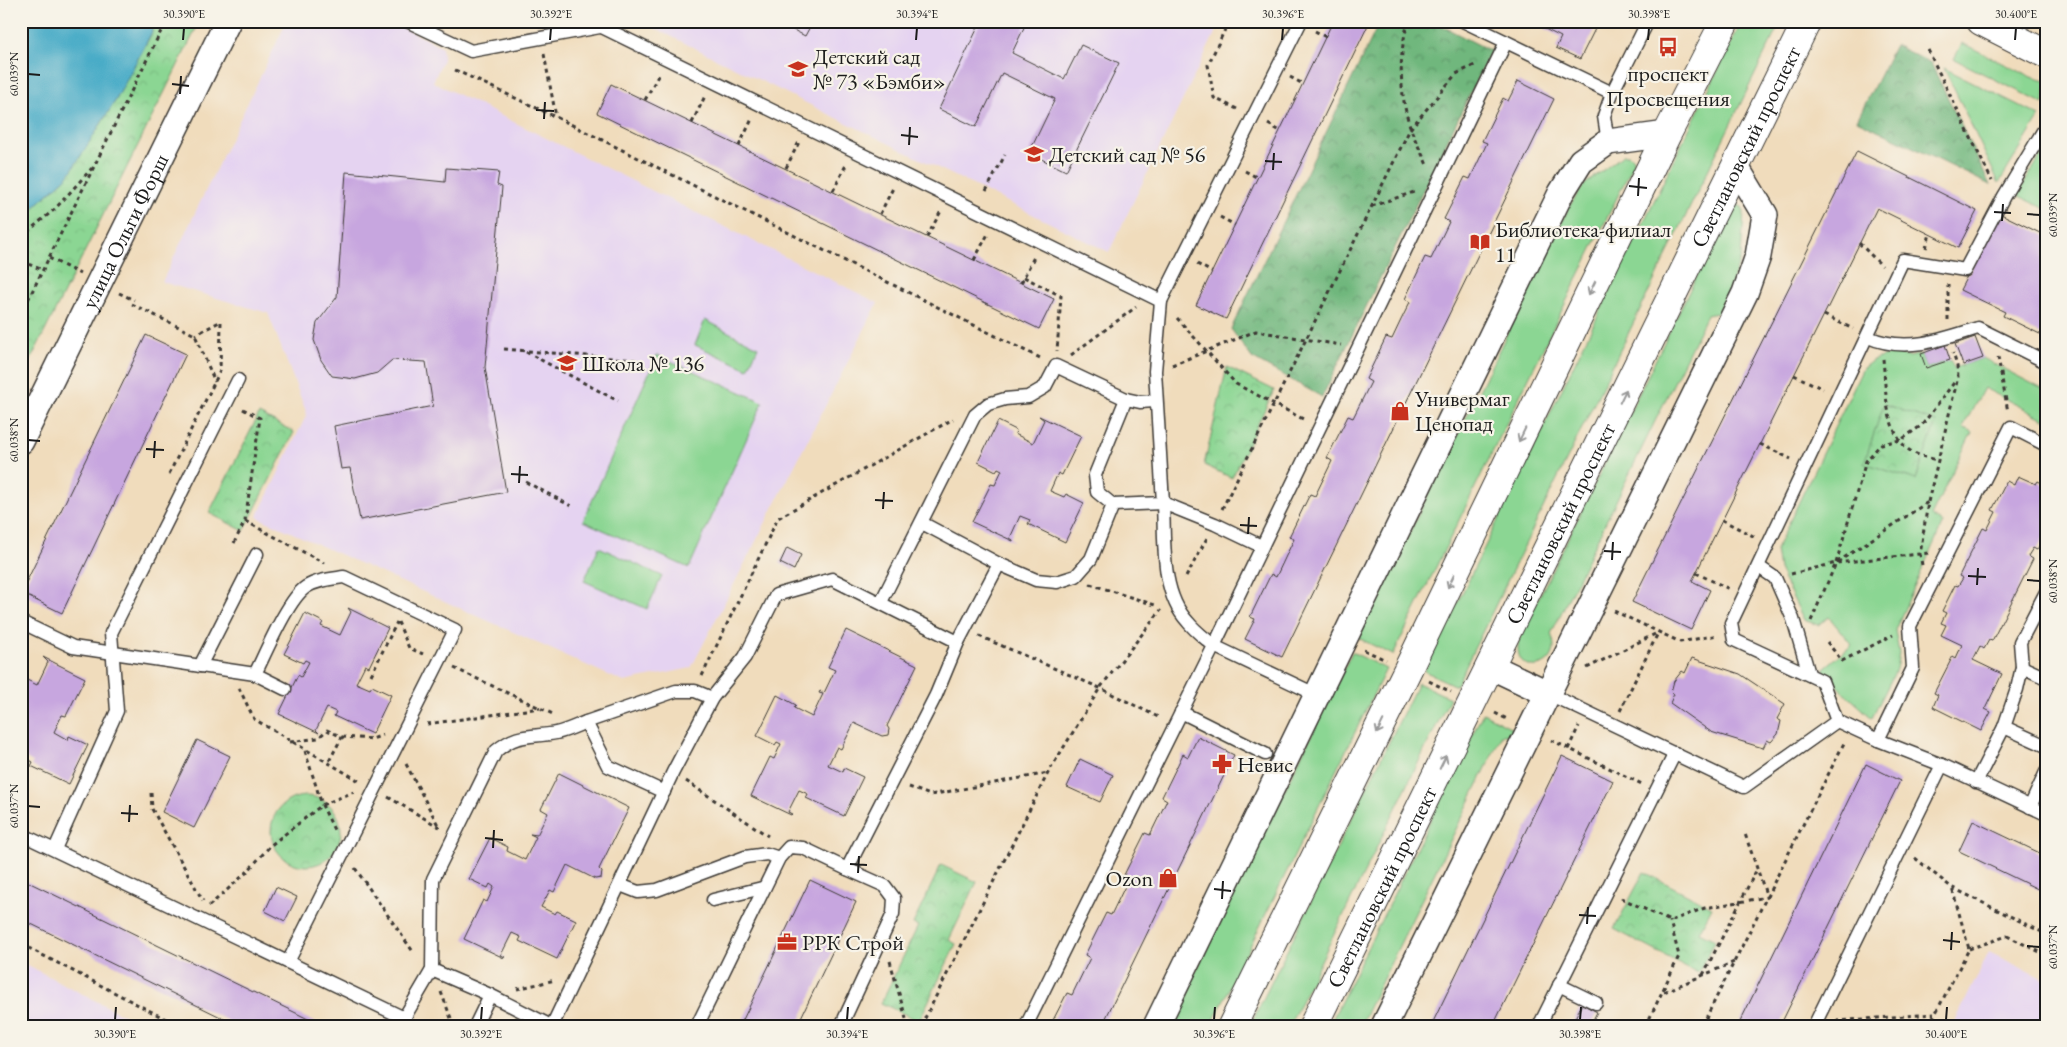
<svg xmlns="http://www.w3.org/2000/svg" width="2067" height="1047" font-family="'EB Garamond',serif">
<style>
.built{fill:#e5d3f1}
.green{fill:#8bd693;stroke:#547958}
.forest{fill:url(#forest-crowns);stroke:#466a4c}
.park{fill:url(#park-crowns);stroke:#547958}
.water{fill:#48acc7;stroke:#326472}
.building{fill:#c7a6df}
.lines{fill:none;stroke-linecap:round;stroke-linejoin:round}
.lane-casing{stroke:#3c3934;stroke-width:15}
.street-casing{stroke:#3c3934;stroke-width:28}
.secondary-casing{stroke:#3c3934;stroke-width:30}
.path{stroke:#3c3934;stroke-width:3;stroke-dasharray:4 4;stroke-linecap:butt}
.lane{stroke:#fff;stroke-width:12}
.street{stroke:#fff;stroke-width:25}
.secondary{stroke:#fff;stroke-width:28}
.oneway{stroke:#999}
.ticks{fill:none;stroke:#1c1c1c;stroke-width:2}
.labels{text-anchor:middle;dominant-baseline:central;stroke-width:4.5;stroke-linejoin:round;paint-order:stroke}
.poi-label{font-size:22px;fill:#1c1c1c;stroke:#f7f3e8;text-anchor:start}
.street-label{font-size:22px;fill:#1c1c1c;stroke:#f7f3e8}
.neatline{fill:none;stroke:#1c1c1c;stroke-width:2}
.ticks-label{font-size:12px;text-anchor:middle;fill:#1c1c1c}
</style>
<defs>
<pattern id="forest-crowns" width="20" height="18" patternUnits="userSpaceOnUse" patternTransform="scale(1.25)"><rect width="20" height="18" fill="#70b77d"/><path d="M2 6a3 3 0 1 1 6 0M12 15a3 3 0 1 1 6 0" fill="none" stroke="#5b9466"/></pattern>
<pattern id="park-crowns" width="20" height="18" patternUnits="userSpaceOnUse" patternTransform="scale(1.25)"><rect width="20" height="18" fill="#8bd693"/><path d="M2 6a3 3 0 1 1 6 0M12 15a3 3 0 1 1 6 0" fill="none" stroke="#77b77e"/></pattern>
</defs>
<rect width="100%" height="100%" fill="#f7f3e8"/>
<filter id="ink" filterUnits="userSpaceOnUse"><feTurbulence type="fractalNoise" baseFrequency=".02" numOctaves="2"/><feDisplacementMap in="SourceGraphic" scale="10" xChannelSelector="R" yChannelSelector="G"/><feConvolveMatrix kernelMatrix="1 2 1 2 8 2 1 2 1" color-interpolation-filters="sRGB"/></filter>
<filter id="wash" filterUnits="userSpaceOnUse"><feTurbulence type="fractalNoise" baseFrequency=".0096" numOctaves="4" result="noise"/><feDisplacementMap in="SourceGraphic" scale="20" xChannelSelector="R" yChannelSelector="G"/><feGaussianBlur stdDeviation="1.12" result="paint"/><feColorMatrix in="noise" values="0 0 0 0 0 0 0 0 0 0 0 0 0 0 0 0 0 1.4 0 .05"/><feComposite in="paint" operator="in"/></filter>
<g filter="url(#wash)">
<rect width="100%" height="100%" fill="#f0dcbc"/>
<g class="built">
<path d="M287,21H389L442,47L443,59L433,82L878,303L691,668L624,682L257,517L307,414L268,313L162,282Z"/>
<path d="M640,21H1221L1109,252Z"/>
<path d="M1989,952L2046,980V1026H1953Z"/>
<path d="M21,962L144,1026H21Z"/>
</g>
<g class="green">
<path d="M1742,21H1781L1456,686L1424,671Z"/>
<path d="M1962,43L2031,77L2046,81L2044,104L1954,59Z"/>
<path d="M1944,68L2040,116L1999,183Z"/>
<path d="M2046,147V209L2017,195Z"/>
<path d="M1623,155H1629L1633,159V165L1393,655L1358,638L1570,205L1584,185Z"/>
<path d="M1737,205L1742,207L1744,212L1741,257L1722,312L1707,315L1551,634C1568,672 1506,681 1520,636L1729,210Z"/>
<path d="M705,320L758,347L748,369L695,345Z"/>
<path d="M1894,353L1909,357L1921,354L1926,368L1950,360L1954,368L1983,358L2046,391V420L1984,388L1963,427L1972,432L1931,516L1943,523L1895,630L1899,653L1896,670L1872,718L1824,674V668L1852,645L1829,617L1818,625L1804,620L1779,570L1776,550L1863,368L1873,360Z"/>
<path d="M657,355L763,402L689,568L583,521Z"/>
<path d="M599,547L662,576L647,609L584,581Z"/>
<path d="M1352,652L1386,669L1211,1026H1169Z"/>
<path d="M1418,683L1450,698L1289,1026H1250Z"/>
<path d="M1483,713L1516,730L1514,735H1502L1360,1026H1329Z"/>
</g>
<g class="forest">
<path d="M1380,21H1432L1491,51L1322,397L1252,358L1231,329Z"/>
<path d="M1895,45L1931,63L1990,185L1857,120Z"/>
</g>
<g class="park">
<path d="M151,21H200L21,379V219L68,176L116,100L152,33Z"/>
<path d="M1227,367L1274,390L1232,478L1204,465Z"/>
<path d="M1884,404L1936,422L1916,480L1864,463Z"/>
<path d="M259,414L294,432L244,531L209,513Z"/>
<circle cx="306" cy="831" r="35"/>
<path d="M941,865L977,882L949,940L956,944L919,1021L881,1003L918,926L913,924Z"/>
<path d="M1644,872L1712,907L1699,932L1715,940L1698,973L1614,929Z"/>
</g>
<path class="water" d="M21,21H151L152,32L116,100L68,176L21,219Z"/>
<g id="blocks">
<g class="building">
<path d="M776,21H813L805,36Z"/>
<path d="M981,21H1027L1012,53L1064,79L1081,45L1119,63L1066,171L1029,153L1055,99L1002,73L976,127L939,109Z"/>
<path d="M1333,21H1370L1226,319L1196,305Z"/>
<path d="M1529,21H1599L1580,59L1556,48L1561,37Z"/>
<path d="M1518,81L1554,99L1282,657L1245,639L1255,619L1250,617L1271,574L1276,577L1294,539L1289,537L1310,494L1315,496L1332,461L1327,458L1348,416L1353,418L1371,382L1366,379L1386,337L1392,339L1401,320L1410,302L1405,299L1425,257L1431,259L1449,222L1444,219L1465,177L1470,179L1487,143L1482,141L1503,98L1508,101Z"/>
<path d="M611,84L1054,299L1039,329L597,113Z"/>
<path d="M1857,151L1977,211L1958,248L1877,208L1692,581L1710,590L1691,630L1632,602Z"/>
<path d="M446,168L499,172L497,185L502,187L485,367L506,492L360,520L350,468L341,469L334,426L433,406L426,362L392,360L377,373L355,379L332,376L321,360L314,340L317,323L337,297L346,172L445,182Z"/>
<path d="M1999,213L2046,236V250L2042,257L2046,258V337L2003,316L2005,312L1960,290Z"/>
<path d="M146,335L186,354L62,613L21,593Z"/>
<path d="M1975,337L1983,358L1963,365L1955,344Z"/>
<path d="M1945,345L1950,360L1926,368L1921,354Z"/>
<path d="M1039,416L1081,436L1062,475L1058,473L1050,491L1064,497L1066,494L1084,503L1065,542L1028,524L1030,520L1020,516L1010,538L1013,540V541L972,522L991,484L995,485L1002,470L998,468L996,471L978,462L998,421L1016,430L1015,434L1033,443L1044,420Z"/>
<path d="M2018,476L2036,484L2038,481L2046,485V533L2037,550L2033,548L2028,556L2033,559L1992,641L1989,640L1984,649L1980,646L1973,660L2002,674L1985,709L1991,712L1981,731L1933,707L1938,695L1934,693L1953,656L1956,658L1962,645L1941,635L1946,625L1941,623L1946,613L1942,611L1955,585L1958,586L1963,578L1959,576L1983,528L1987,530L1996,512L1992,510L2007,481L2014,485Z"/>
<path d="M787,548L801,555L794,570L780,563Z"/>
<path d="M348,608L388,628L369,667L365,665L356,683L370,689L372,686L391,695L372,734L334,716L336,712L327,708L316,730L319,733L279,714L298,675L301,677L309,662L305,660L303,663L284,654L305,613L323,622L321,626L340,635L351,612Z"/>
<path d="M846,630L917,665L887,726L889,729L888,735L882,736L854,723L841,749L837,747L828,765L843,772L844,768L863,777L844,816L806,798L808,794L799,790L788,812L792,814L791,815L751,796L770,757L774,759L781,744L777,742L775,745L757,736L777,695L796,705L794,708L812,717L823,694L819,693L820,691L824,693L835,670L828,667Z"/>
<path d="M43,657L85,678L66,716L62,715L54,732L68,740L69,736L88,745L69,784L31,766L33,762L24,757L21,763V677L37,685L48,662Z"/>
<path d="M1692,658L1740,674L1785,704L1777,719L1781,721L1778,734L1771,742L1767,740L1763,748L1711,732L1670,703L1674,694L1671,692L1674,681L1682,671L1685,673Z"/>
<path d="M1198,737L1234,755L1102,1026H1050L1067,993L1072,995L1090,958L1085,955L1106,913L1111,915L1129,878L1124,875L1145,833L1150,835L1167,800L1162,797L1183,754L1188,757Z"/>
<path d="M197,740L230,756L194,828L162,812Z"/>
<path d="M1562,756L1613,781L1493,1026H1431Z"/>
<path d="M1080,759L1113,775L1100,802L1067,787Z"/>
<path d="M1866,764L1900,781L1780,1026H1738Z"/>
<path d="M559,773L629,808L599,869L602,872L601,878L595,879L567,865L554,892L550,890L541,907L555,914L557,911L576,920L557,959L519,941L521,937L512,933L501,955L505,957L504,958L464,939L483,900L487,902L494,887L490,884L488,888L469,879L490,838L508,847L507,851L525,860L536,837L530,834L537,835L548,813L541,809Z"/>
<path d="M1973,821L2046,856V893L1959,851Z"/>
<path d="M810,880L856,902L797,1026H740Z"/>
<path d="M26,881L294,1012L322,1026H239L21,919V890Z"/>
<path d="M276,887L297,897L285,921L265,911Z"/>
<path d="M1582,1004L1597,1012L1590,1026H1571Z"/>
</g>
</g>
</g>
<g filter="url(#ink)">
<use href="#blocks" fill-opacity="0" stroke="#3c3934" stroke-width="1"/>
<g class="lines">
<defs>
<g id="lane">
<path d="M407,21L471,51L600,27"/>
<path d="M587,21L602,27L1161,301L1301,21"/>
<path d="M1463,21L1612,93L1604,116L1608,142"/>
<path d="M1612,93L1648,21"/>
<path d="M1868,337C1904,353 1942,340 1978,328L2046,362"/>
<path d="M1126,399L1140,402L1155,401"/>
<path d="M2046,445L2011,427L1910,626L1913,668L1878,740L1942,765L2046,814"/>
<path d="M1113,505L1163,503L1155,371L1161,301"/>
<path d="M1759,567L1775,578L1793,619L1809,674"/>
<path d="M881,602L975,415L988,404L1005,399L1028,397L1045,387L1056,366L1126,399L1095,475L1097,492L1113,505L1091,559L1076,576L1057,582L1036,580L999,564L922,523"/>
<path d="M21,622L73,647L255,674C266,652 288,599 306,587C317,580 331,579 344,577L455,630L288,962"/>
<path d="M200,666L257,554"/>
<path d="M2022,667L2046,678"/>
<path d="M255,674L285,689"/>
<path d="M1547,693L1744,787L1837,721"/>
<path d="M1317,695L1214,646L1506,42"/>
<path d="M1181,712L1265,754"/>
<path d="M586,722L676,691H695L712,698"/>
<path d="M2004,727L2046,746"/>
<path d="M1878,740L1837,721L1822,681L1734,640L1731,623L1903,260L1965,270L2004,196L2046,126"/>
<path d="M1976,782L2004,727L2017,689L2022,667L2020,642L2046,592"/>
<path d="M2030,807L2046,772"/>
<path d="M21,834L404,1018L409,1026"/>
<path d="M55,849L117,711L111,633L238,380"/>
<path d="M620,885L638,892L657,890L745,857L767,854L779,858"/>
<path d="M713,900L762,888"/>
<path d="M432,970L490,995"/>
<path d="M1559,985L1596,1003"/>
<path d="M404,1018L432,970L433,879L496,751C519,732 529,738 556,733C566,731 576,726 586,722L608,766L664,792"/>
<path d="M475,1026L490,995L551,1026"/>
<path d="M552,1026L673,772L712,698L745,657L776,595L832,579L958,642"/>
<path d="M697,1026L779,858L789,847L803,848L847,869"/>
<path d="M841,1026L893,914L894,898L885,886L847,869L936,695L958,642L999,564"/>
<path d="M1026,1026L1214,646C1205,638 1195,631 1188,622C1160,592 1165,541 1163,503L1215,524L1261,546"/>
<path d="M1539,1026L1675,753"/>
<path d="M1814,1026L1942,765"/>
</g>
<g id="street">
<path id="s1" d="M21,441L228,21"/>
<path d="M1490,666L1547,693"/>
<path d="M1156,1026L1561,193L1581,161L1608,142L1667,134"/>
<path d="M1384,1026L1745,293L1758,256L1765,215L1736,167"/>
</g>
<g id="secondary">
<path d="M1981,21L2046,54"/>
<path d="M1232,1026L1407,671L1667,134L1725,21"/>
<path id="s2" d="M1313,1026L1807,21"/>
</g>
</defs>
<use href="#lane" class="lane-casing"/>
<use href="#street" class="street-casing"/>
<use href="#secondary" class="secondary-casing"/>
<g class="path">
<path d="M1229,21L1208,65L1214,98L1237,109"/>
<path d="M1409,21C1397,52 1400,99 1411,129C1415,141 1422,153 1427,165"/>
<path d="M1315,31L1326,37"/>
<path d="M1928,50L1992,181"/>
<path d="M544,54L556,117"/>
<path d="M455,70L556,117L1042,359"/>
<path d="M1290,77L1303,84"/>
<path d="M645,100L659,74"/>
<path d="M692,123L705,96"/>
<path d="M1268,124L1280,131"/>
<path d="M739,146L752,119"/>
<path d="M786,168L799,142"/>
<path d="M1245,171L1258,178"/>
<path d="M833,191L846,165"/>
<path d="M986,191L1005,155"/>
<path d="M1372,206L1414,192"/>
<path d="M880,214L893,188"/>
<path d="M1220,217L1235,225"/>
<path d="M21,237L55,209L92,168"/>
<path d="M927,237L941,211"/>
<path d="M1859,243L1882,266"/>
<path d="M1926,248L1930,234"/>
<path d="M49,258L80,274"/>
<path d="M974,260L988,234"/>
<path d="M21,261L43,270"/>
<path d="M1197,264L1212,272"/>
<path d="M1024,277L1061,296L1057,351"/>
<path d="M1021,283L1034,257"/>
<path d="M119,293L134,300"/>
<path d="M132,304L195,335L215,382"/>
<path d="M21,314L166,21"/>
<path d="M1824,315L1853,329"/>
<path d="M1177,318L1236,384L1305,420"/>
<path d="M1948,320V284"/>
<path d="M504,349L636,360"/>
<path d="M526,352L618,401"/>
<path d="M1071,355L1136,307"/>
<path d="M1998,357L2008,412"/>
<path d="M1883,359C1886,387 1884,430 1909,450C1918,456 1928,458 1938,460"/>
<path d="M1172,365L1256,331L1341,345"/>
<path d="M1794,375L1823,389"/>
<path d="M1760,444L1791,459"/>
<path d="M169,474L220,371L221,321L195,335"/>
<path d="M526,482L571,506"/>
<path d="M1222,509L1410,129L1456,74L1477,64"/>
<path d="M1722,520L1755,537"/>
<path d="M245,521L324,563"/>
<path d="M234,543L245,521L260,418L241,408"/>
<path d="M1836,563L1866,461L1881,444L1901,440L1922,425L1956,380"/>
<path d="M1922,565L1920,555L1928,502L1958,377L1957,366L1953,353"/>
<path d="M1696,573L1729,589"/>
<path d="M1791,574L1836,563L1928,502"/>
<path d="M1186,577L1207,538"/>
<path d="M1090,584L1158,606"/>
<path d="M1614,611L1680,642L1718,635"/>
<path d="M1811,621L1836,563L1929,553"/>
<path d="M398,622L409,648L423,654"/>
<path d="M979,636L1100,688L1160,718"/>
<path d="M1827,642L1842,661L1893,635"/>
<path d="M1364,650L1386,660"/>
<path d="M454,668L555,715"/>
<path d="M1587,668L1657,633"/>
<path d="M371,675L397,622"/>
<path d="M702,676L778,518L953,419"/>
<path d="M1429,681L1451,692"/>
<path d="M239,688L254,719L361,782"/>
<path d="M1620,711L1658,633"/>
<path d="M1495,713L1509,720"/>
<path d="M427,724L540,708"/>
<path d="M342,737L372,739L383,735"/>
<path d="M1551,740L1642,784"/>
<path d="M290,742L318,738L327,730L342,737L328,763"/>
<path d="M1568,749L1579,726"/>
<path d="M305,751L322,805L335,832"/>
<path d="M406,764L438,825"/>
<path d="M686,781L768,836"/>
<path d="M909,787L930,795L1048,773"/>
<path d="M151,793L152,809L203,901"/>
<path d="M388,797L441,828"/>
<path d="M1915,858L1951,887L2046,934"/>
<path d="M355,868L414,953"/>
<path d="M1621,898L1670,921L1705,908L1767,897L1745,834"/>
<path d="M209,906L246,873L271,845L322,805L354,792"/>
<path d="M21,944L179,1026"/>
<path d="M1969,949L2007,936L2046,955"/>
<path d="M890,961L908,1026"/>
<path d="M1703,975L1757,869"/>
<path d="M517,989L555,980"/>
<path d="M441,992L454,1026"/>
<path d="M1664,992L1734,962"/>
<path d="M1836,1021L1934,1014"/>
<path d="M921,1026L1048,773L1100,688L1161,610"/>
<path d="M1646,1026L1679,956L1670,921"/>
<path d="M1702,1026L1844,743"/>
<path d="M1929,1026L1969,949L1952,888"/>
</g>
<use href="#lane" class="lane"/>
<use href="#street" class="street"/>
<use href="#secondary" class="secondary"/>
</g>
<defs><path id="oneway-shaft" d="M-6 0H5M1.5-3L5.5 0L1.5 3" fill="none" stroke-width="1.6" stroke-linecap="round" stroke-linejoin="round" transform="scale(1.25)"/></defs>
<g class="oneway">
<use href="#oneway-shaft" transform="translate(1592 288) rotate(116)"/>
<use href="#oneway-shaft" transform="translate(1623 396) rotate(-64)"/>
<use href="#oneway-shaft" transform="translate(1522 435) rotate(116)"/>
<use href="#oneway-shaft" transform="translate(1451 581) rotate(116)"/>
<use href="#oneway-shaft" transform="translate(1380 727) rotate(116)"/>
<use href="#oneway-shaft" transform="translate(1443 762) rotate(-64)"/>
</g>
</g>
<path class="ticks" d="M183,40L184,28M550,40L551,28M916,40L917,28M1282,40L1283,28M1648,40L1649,28M2015,40L2016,28M28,74L40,75M172,84L189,86M180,94L181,76M536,110L554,111M544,119L545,102M901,135L918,137M909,145L910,127M1265,161L1282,162M1273,170L1274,153M1629,186L1647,188M1638,196L1639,178M1994,212L2011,213M2027,214L2040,215M2002,221L2003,204M28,440L40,441M146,449L164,450M154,458L155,441M511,474L528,475M519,483L520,466M875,500L893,501M883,509L884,492M1240,525L1257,526M1248,534L1249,517M1604,551L1621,552M1612,560L1613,542M1968,576L1986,577M2027,580L2040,581M1977,585L1978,568M28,806L40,807M121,813L138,814M129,822L130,805M485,838L503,840M493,848L494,830M850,864L867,865M858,873L859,856M1214,889L1231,891M1222,899L1223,881M1579,915L1596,916M1587,924L1588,907M1943,940L1960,942M2027,946L2040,947M1951,950L1952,932M115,1020L116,1007M481,1020L482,1007M847,1020L848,1007M1214,1020L1215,1007M1580,1020L1581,1007M1946,1020L1947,1007"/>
<defs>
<symbol id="bus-bare" viewBox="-9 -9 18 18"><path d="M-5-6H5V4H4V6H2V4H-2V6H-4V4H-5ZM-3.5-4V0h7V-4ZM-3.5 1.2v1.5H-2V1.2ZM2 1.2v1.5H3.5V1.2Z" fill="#c8321e" stroke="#f7f3e8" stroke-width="2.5" paint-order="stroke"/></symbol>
<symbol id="school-bare" viewBox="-9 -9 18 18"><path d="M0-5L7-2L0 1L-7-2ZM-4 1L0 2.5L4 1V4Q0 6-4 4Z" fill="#c8321e" stroke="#f7f3e8" stroke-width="2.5" paint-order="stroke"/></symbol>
<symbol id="library-bare" viewBox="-9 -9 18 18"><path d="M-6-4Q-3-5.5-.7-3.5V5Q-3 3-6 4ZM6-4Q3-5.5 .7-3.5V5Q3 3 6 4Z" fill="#c8321e" stroke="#f7f3e8" stroke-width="2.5" paint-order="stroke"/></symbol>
<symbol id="shop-bare" viewBox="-9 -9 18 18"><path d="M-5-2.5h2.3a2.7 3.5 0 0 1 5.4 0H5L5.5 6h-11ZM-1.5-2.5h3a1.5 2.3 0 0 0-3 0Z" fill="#c8321e" stroke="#f7f3e8" stroke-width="2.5" paint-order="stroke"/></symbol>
<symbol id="pharmacy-bare" viewBox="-9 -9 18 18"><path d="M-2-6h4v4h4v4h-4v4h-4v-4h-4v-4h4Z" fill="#c8321e" stroke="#f7f3e8" stroke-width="2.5" paint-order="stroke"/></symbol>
<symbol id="office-bare" viewBox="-9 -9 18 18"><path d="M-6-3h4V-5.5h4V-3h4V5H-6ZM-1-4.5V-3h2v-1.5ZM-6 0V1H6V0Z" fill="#c8321e" stroke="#f7f3e8" stroke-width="2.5" paint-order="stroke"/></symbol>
</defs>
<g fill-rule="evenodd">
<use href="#bus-bare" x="1654" y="33" width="28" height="28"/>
<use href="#school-bare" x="784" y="55" width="28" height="28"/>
<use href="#school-bare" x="1020" y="140" width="28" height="28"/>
<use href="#library-bare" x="1466" y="228" width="28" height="28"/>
<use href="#school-bare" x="553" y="349" width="28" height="28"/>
<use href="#shop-bare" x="1386" y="397" width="28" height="28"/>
<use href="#pharmacy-bare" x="1208" y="750" width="28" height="28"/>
<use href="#shop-bare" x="1154" y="864" width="28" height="28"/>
<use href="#office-bare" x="773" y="928" width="28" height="28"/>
</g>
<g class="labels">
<g class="poi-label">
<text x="813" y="56">Детский сад<tspan x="813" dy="25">№ 73 «Бэмби»</tspan></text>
<text x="1668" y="73" text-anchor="middle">проспект<tspan x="1668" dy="25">Просвещения</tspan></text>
<text x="1049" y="154">Детский сад № 56</text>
<text x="1495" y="229">Библиотека-филиал<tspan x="1495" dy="25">11</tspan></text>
<text x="582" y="363">Школа № 136</text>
<text x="1415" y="398">Универмаг<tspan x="1415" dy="25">Ценопад</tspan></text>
<text x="1237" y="764">Невис</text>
<text x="1153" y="878" text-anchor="end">Ozon</text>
<text x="802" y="942">РРК Строй</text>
</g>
<g class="street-label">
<text stroke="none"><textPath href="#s2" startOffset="980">Светлановский проспект</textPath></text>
<text stroke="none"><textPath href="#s1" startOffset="234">улица Ольги Форш</textPath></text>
<text stroke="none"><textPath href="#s2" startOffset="560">Светлановский проспект</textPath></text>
<text stroke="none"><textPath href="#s2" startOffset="155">Светлановский проспект</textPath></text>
</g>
</g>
<rect width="2067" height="1047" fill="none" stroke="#f7f3e8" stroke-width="55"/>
<rect x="28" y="28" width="2012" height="992" class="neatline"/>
<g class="ticks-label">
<text x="184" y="18">30.390°E</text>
<text x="551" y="18">30.392°E</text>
<text x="917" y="18">30.394°E</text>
<text x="1283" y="18">30.396°E</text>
<text x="1649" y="18">30.398°E</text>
<text x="2016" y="18">30.400°E</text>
<text transform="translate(14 74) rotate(-90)" y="4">60.039°N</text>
<text transform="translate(2053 215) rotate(-90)" y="4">60.039°N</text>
<text transform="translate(14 440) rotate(-90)" y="4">60.038°N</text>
<text transform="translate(2053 581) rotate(-90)" y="4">60.038°N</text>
<text transform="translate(14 806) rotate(-90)" y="4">60.037°N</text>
<text transform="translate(2053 947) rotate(-90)" y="4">60.037°N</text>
<text x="115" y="1038">30.390°E</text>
<text x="481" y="1038">30.392°E</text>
<text x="847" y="1038">30.394°E</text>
<text x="1214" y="1038">30.396°E</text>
<text x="1580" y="1038">30.398°E</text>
<text x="1946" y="1038">30.400°E</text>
</g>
</svg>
